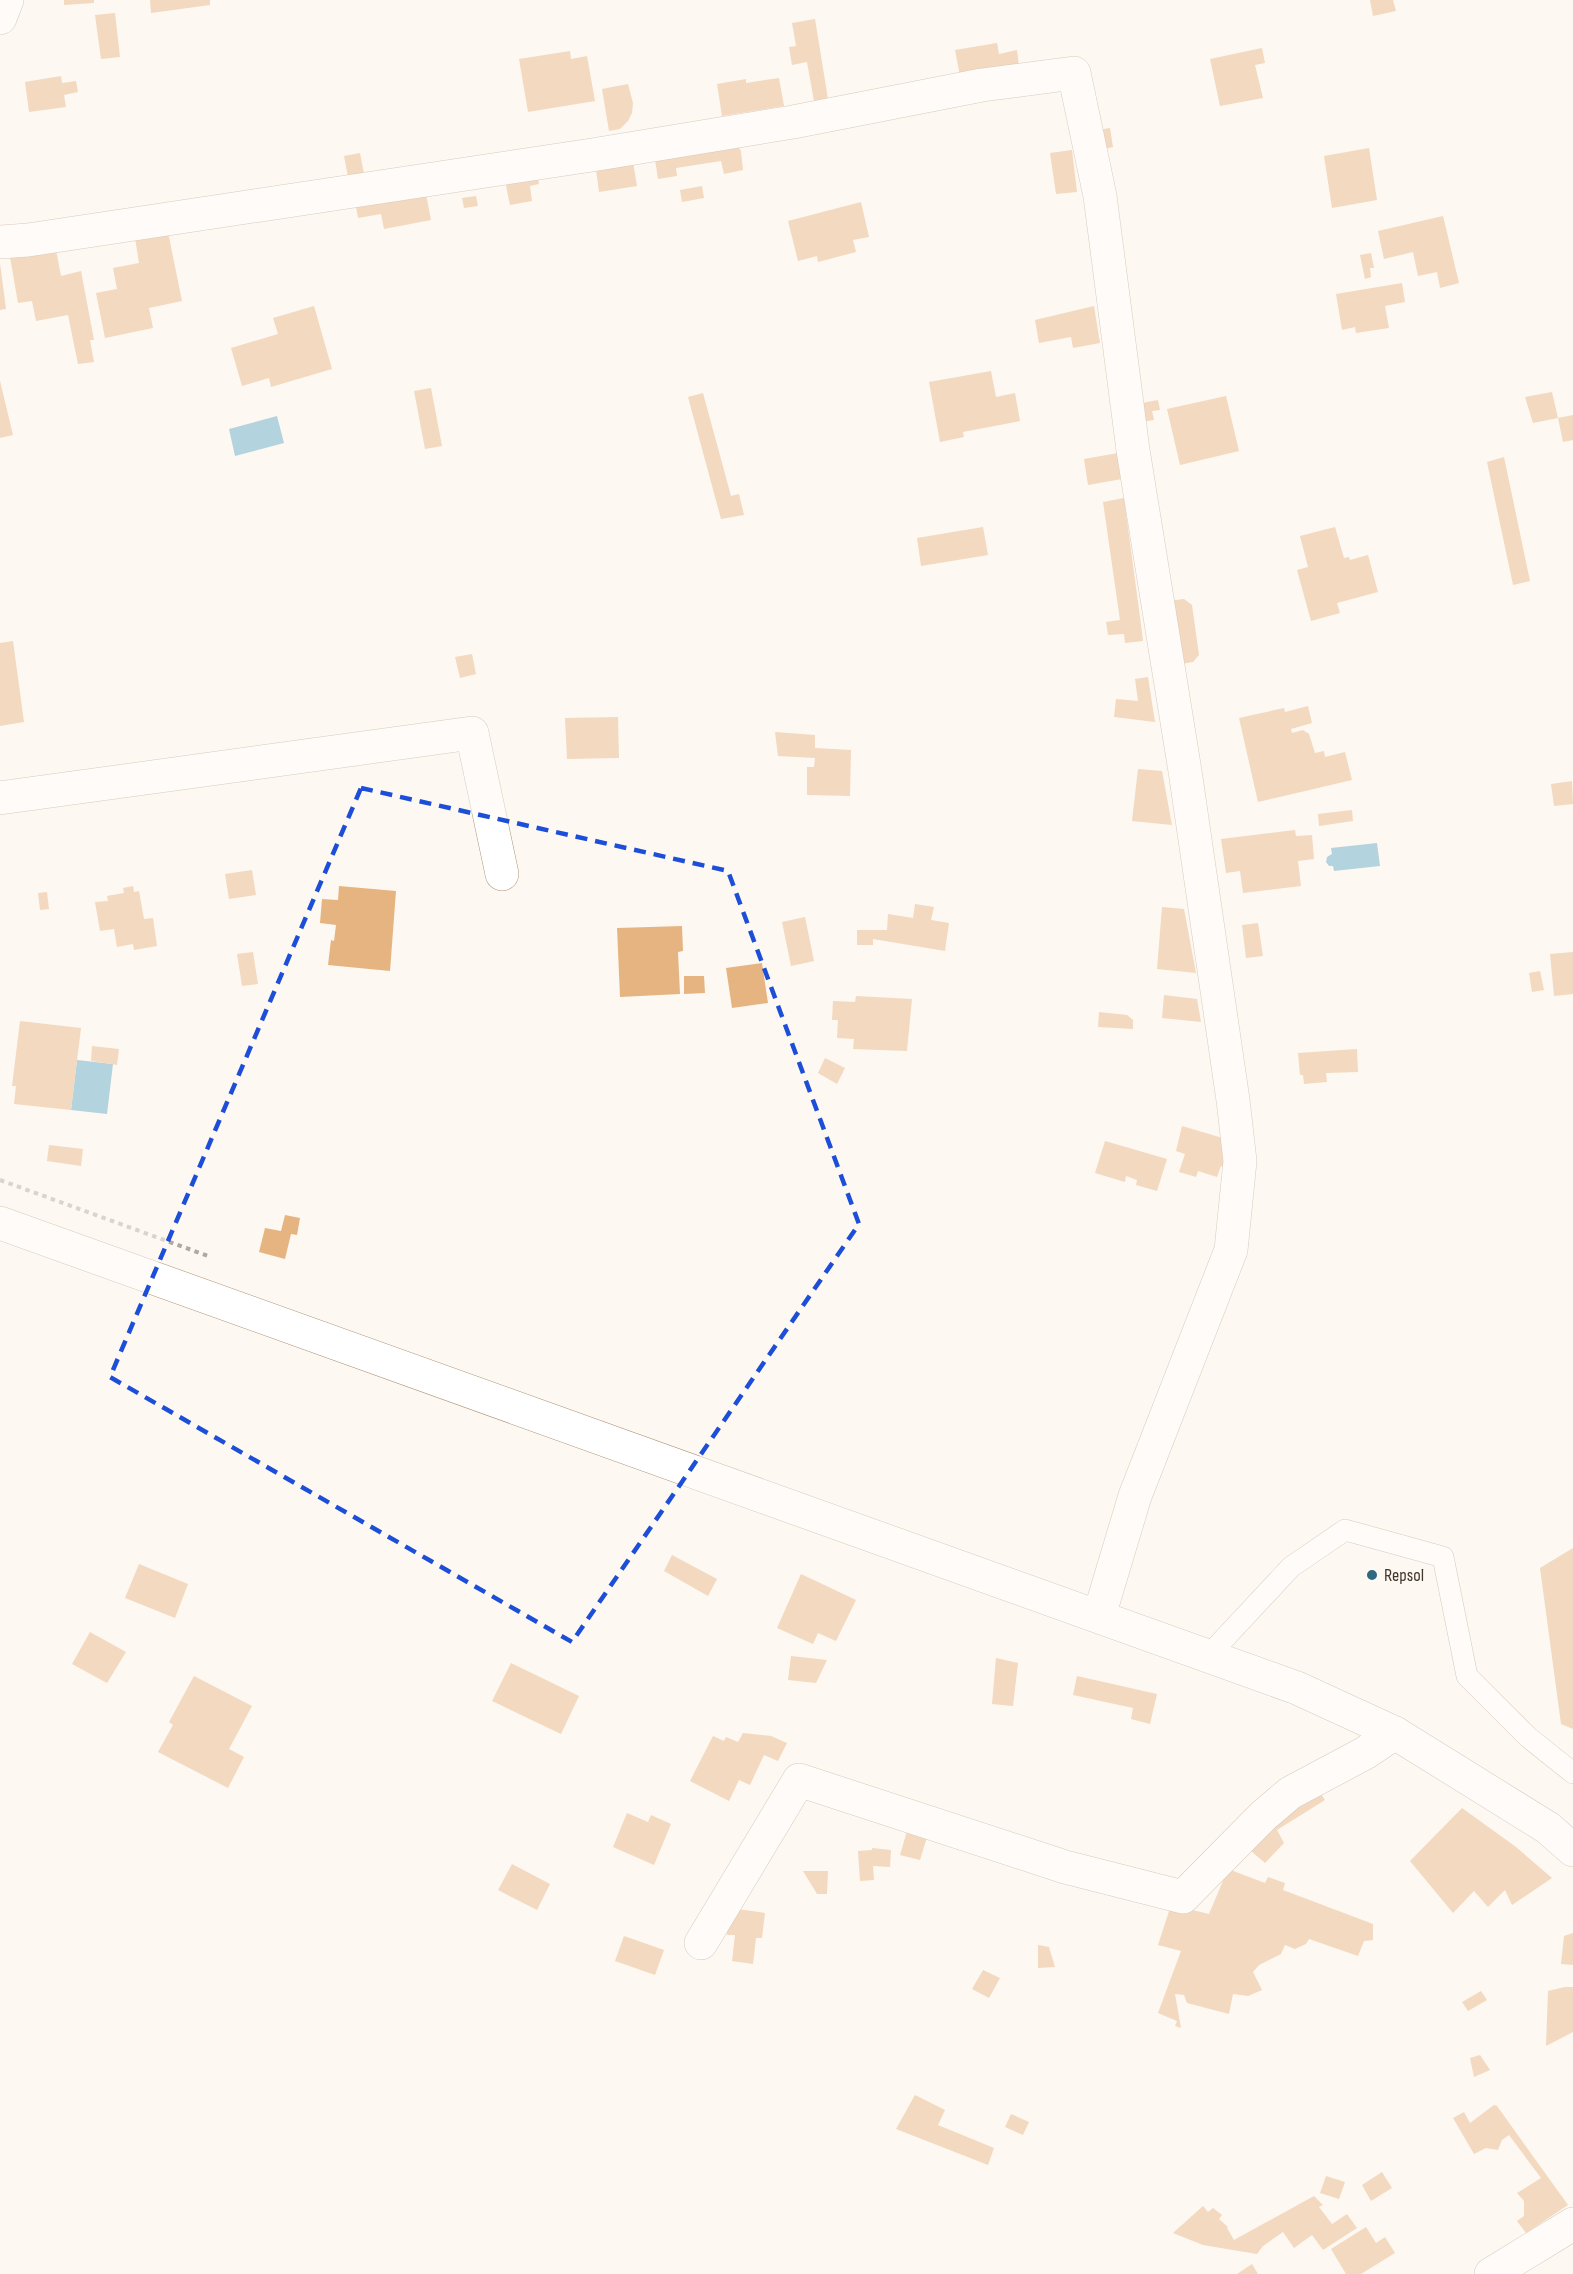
<svg xmlns="http://www.w3.org/2000/svg" width="1573" height="2274" font-family="'Sofia Sans Condensed',sans-serif">
<style>
.water{fill:#5aa6c6}
.building{fill:#e5b480}
.lines{fill:none;stroke-linecap:round;stroke-linejoin:round}
.lane-casing{stroke:#ae947a;stroke-width:22}
.street-casing{stroke:#ae947a;stroke-width:34}
.secondary-casing{stroke:#ae947a;stroke-width:34}
.path{stroke:#b0a9a1;stroke-width:4;stroke-dasharray:4.5 4.5;stroke-linecap:butt}
.lane{stroke:#fff;stroke-width:21}
.street{stroke:#fff;stroke-width:33}
.secondary{stroke:#fff;stroke-width:33}
.marked{fill:none;stroke:#1d4ed8;stroke-width:4.5;stroke-dasharray:12 8;stroke-linejoin:round}
.poi-dot{fill:#2e6981;stroke:#fdf8f2;stroke-width:2}
.labels{text-anchor:middle;dominant-baseline:central;stroke-width:4.5;stroke-linejoin:round;paint-order:stroke}
.poi-label{font-size:18px;fill:#40362a;stroke:#fdf8f2;text-anchor:start}
</style>
<rect width="100%" height="100%" fill="#fdf8f2"/>
<g class="water">
<path d="M277,416L284,443L235,456L229,429Z"/>
<path d="M1377,843L1380,866L1334,871L1333,866H1329L1326,862L1327,857L1332,854L1331,848Z"/>
<path d="M77,1060L113,1064L107,1114L71,1110Z"/>
</g>
<g class="building">
<path d="M64,0H94V3L64,5Z"/>
<path d="M150,0H210V5L151,13Z"/>
<path d="M1370,0H1393L1396,11L1373,16Z"/>
<path d="M115,13L120,57L101,59L95,15Z"/>
<path d="M815,19L828,99L814,101L807,62L792,65L789,47L796,46L792,23Z"/>
<path d="M997,43L999,54L1017,50L1019,66L960,76L955,50Z"/>
<path d="M1262,48L1265,63L1255,65L1263,98L1220,106L1210,59Z"/>
<path d="M570,51L571,59L587,56L595,101L528,112L519,59Z"/>
<path d="M61,76L62,83L76,81L78,92L64,95L66,107L29,112L25,82Z"/>
<path d="M779,78L784,106L722,116L717,84L746,79V83Z"/>
<path d="M628,84L633,103L632,113L628,121L620,129L609,131L602,89Z"/>
<path d="M1110,128L1113,147L1095,151L1092,131Z"/>
<path d="M737,145L741,151L743,170L724,174L721,161L676,168L677,176L658,179L654,153Z"/>
<path d="M1369,148L1377,200L1332,208L1324,156Z"/>
<path d="M1072,150L1077,192L1056,194L1050,153Z"/>
<path d="M360,153L364,174L348,177L344,156Z"/>
<path d="M632,156L637,186L599,192L595,162Z"/>
<path d="M537,171L539,184L530,186L532,201L510,205L504,176Z"/>
<path d="M702,186L704,198L682,202L680,190Z"/>
<path d="M425,189L431,220L384,229L381,214L358,218L355,201Z"/>
<path d="M476,196L478,206L464,208L462,198Z"/>
<path d="M861,202L869,237L853,240L856,252L818,262L817,256L798,261L788,221Z"/>
<path d="M1443,216L1459,283L1440,288L1437,272L1418,276L1413,252L1384,259L1378,231Z"/>
<path d="M168,232L182,301L149,308L153,328L105,338L96,293L117,289L113,268L139,263L135,238Z"/>
<path d="M56,250L61,276L81,271L94,340H90L94,362L78,364L68,315L36,321L32,301L18,303L10,257Z"/>
<path d="M1371,253L1374,268H1370L1371,277L1365,279L1360,255Z"/>
<path d="M0,263L6,309L0,310Z"/>
<path d="M1402,283L1405,302L1385,306L1389,328L1356,333L1355,327L1342,330L1336,294Z"/>
<path d="M314,306L332,369L271,387L269,378L242,386L231,348L278,334L273,318Z"/>
<path d="M1094,306L1100,343L1073,348L1071,337L1039,343L1035,320Z"/>
<path d="M991,371L996,397L1015,393L1020,421L963,432L964,437L940,442L929,382Z"/>
<path d="M0,381L13,435L0,438Z"/>
<path d="M431,388L442,446L425,449L414,391Z"/>
<path d="M1552,392L1558,418L1533,423L1525,397Z"/>
<path d="M703,393L731,496L739,494L744,515L721,519L688,397Z"/>
<path d="M1226,396L1239,451L1180,465L1167,409Z"/>
<path d="M1158,400L1160,410L1152,411L1154,420L1134,423L1131,405Z"/>
<path d="M1573,415V440L1563,442L1558,418Z"/>
<path d="M1118,453L1122,479L1088,485L1084,459Z"/>
<path d="M1504,457L1530,581L1513,585L1487,462Z"/>
<path d="M1124,498L1140,617L1143,641L1125,643L1124,634L1108,635L1106,622L1120,620L1103,502Z"/>
<path d="M983,527L988,555L921,566L917,538Z"/>
<path d="M1335,527L1344,558L1349,557L1350,560L1368,555L1378,592L1337,603L1340,613L1311,621L1297,570L1308,567L1300,536Z"/>
<path d="M1184,599L1192,605L1199,655L1193,662L1169,666L1160,602Z"/>
<path d="M13,641L24,722L0,726V643Z"/>
<path d="M472,654L476,674L460,678L455,657Z"/>
<path d="M1148,677L1155,722L1114,717L1116,699L1138,701L1135,679Z"/>
<path d="M1308,706L1312,723L1291,729L1292,733L1303,730L1309,734L1315,753L1324,751L1325,757L1345,752L1352,780L1258,802L1239,718L1284,708L1285,712Z"/>
<path d="M618,717L619,758L567,759L565,718Z"/>
<path d="M775,732L815,735V748L851,750L850,796L807,795V767H814L815,758L778,756Z"/>
<path d="M1138,769L1162,771L1172,825L1132,821Z"/>
<path d="M1572,781L1573,804L1554,806L1551,784Z"/>
<path d="M1352,810L1353,821L1319,826L1318,814Z"/>
<path d="M1295,830L1296,836L1312,835L1314,859L1298,861L1301,886L1243,893L1240,871L1226,873L1221,839Z"/>
<path d="M252,870L256,895L229,899L225,874Z"/>
<path d="M133,886L134,892L139,891L144,919L153,918L157,946L134,950L133,944L117,947L114,929L100,931L95,902L108,901L107,896L124,893L123,888Z"/>
<path d="M339,886L396,891L390,971L328,965L331,940L334,941L336,925L320,923L322,899L338,900Z"/>
<path d="M47,892L49,909L40,910L38,893Z"/>
<path d="M915,904L934,907L931,920L949,923L945,951L873,939V945H857V930H887L888,914L913,918Z"/>
<path d="M1162,907L1184,909L1196,973L1157,969Z"/>
<path d="M805,917L814,961L791,966L782,922Z"/>
<path d="M1258,923L1263,956L1246,958L1242,925Z"/>
<path d="M682,926L683,951L678,952L680,994L620,997L617,928Z"/>
<path d="M253,952L258,984L242,986L237,954Z"/>
<path d="M1573,952V994L1554,996L1550,954Z"/>
<path d="M762,963L768,1003L732,1008L726,968Z"/>
<path d="M1540,971L1544,990L1532,992L1529,973Z"/>
<path d="M684,976H704L705,993L684,994Z"/>
<path d="M1164,995L1197,999L1201,1022L1162,1018Z"/>
<path d="M856,996L912,999L907,1051L853,1049L854,1039L837,1038L838,1020H832L833,1001L855,1002Z"/>
<path d="M1099,1012L1127,1015L1133,1020V1029L1098,1027Z"/>
<path d="M20,1021L81,1028L71,1110L14,1104L16,1086H12Z"/>
<path d="M92,1046L119,1049L117,1065L91,1061Z"/>
<path d="M1357,1049L1358,1072L1326,1073L1327,1082L1304,1084L1303,1075H1300L1298,1053Z"/>
<path d="M825,1058L845,1068L837,1084L818,1073Z"/>
<path d="M1182,1126L1226,1139L1224,1167L1221,1166L1217,1177L1198,1171L1196,1177L1179,1172L1185,1154L1176,1151Z"/>
<path d="M1105,1141L1167,1159L1157,1191L1136,1185L1137,1180L1126,1176L1125,1182L1095,1173Z"/>
<path d="M49,1145L83,1149L81,1166L47,1161Z"/>
<path d="M285,1215L300,1218L297,1235L291,1234L285,1259L259,1252L265,1228L281,1231Z"/>
<path d="M1573,1548V1729L1561,1724L1540,1568Z"/>
<path d="M672,1555L717,1579L708,1596L664,1571Z"/>
<path d="M139,1564L188,1584L175,1618L125,1598Z"/>
<path d="M801,1574L856,1600L836,1641L818,1633L813,1644L777,1628Z"/>
<path d="M90,1632L126,1652L107,1683L72,1664Z"/>
<path d="M791,1656L827,1660L816,1683L788,1680Z"/>
<path d="M996,1658L1018,1663L1013,1706L992,1704Z"/>
<path d="M511,1663L579,1696L561,1734L492,1701Z"/>
<path d="M194,1676L252,1706L229,1749L244,1757L228,1788L158,1752L173,1725L169,1722Z"/>
<path d="M1077,1676L1157,1694L1150,1724L1131,1719L1133,1708L1073,1695Z"/>
<path d="M743,1733L771,1736L787,1743L778,1761L764,1755L750,1785L739,1780L729,1801L690,1781L713,1736L724,1741L726,1737L738,1742Z"/>
<path d="M1315,1785L1325,1800L1277,1830L1284,1843L1265,1863L1244,1845Z"/>
<path d="M1462,1808L1516,1847L1552,1878L1512,1905L1505,1890L1488,1907L1474,1891L1453,1913L1410,1861Z"/>
<path d="M627,1813L648,1822L651,1815L671,1824L654,1865L613,1847Z"/>
<path d="M907,1831L927,1837L920,1860L900,1855Z"/>
<path d="M872,1848L891,1850L890,1867L873,1866L874,1880L860,1881L858,1851L872,1850Z"/>
<path d="M512,1864L550,1884L537,1910L498,1890Z"/>
<path d="M1228,1869L1265,1883L1268,1877L1285,1883L1283,1890L1373,1924V1940L1364,1941L1358,1956L1309,1939L1306,1944L1295,1949L1285,1945L1281,1954L1259,1965L1253,1972L1262,1990L1248,1996L1233,1994L1229,2014L1187,2003L1184,1995L1175,1994L1181,2028L1175,2026L1177,2021L1158,2013L1181,1951L1158,1945L1171,1905L1209,1914Z"/>
<path d="M803,1871H828L827,1894H817Z"/>
<path d="M730,1908L765,1913L762,1938H756L753,1964L732,1961L735,1935H727Z"/>
<path d="M1573,1933V1965L1561,1964L1564,1936Z"/>
<path d="M624,1936L664,1950L655,1975L615,1961Z"/>
<path d="M1038,1945L1049,1947L1055,1967L1038,1968Z"/>
<path d="M983,1970L1000,1978L989,1998L972,1989Z"/>
<path d="M1565,1987H1573V2032L1546,2046L1548,1991Z"/>
<path d="M1481,1991L1487,2000L1468,2011L1462,2002Z"/>
<path d="M1480,2055L1490,2070L1474,2077L1470,2058Z"/>
<path d="M915,2095L945,2110L938,2125L994,2148L988,2165L896,2129Z"/>
<path d="M1494,2105L1497,2106L1568,2205L1526,2233L1517,2221L1524,2216V2201L1517,2193L1541,2178L1509,2135L1502,2140L1498,2150L1486,2148L1474,2154L1453,2118L1464,2112L1470,2123Z"/>
<path d="M1011,2114L1029,2122L1023,2135L1005,2127Z"/>
<path d="M1382,2172L1392,2188L1371,2201L1362,2185Z"/>
<path d="M1326,2176L1345,2182L1339,2199L1320,2193Z"/>
<path d="M1314,2196L1323,2205L1319,2207L1332,2224L1347,2214L1357,2228L1323,2250L1312,2235L1294,2248L1283,2232L1263,2246L1257,2254L1203,2245L1173,2233L1203,2206L1208,2212L1213,2208L1222,2215L1219,2219L1228,2227L1227,2228L1234,2240Z"/>
<path d="M1366,2227L1376,2243L1385,2237L1395,2253L1361,2274H1346L1331,2249Z"/>
<path d="M1252,2264L1258,2274H1237Z"/>
</g>
<g class="lines">
<defs>
<path id="lane" d="M1208,1656L1291,1567L1345,1530L1443,1557L1467,1676L1528,1737L1573,1773"/>
<g id="street">
<path d="M0,18L7,0"/>
<path d="M0,242L28,240L592,155L793,122L982,85L1074,73L1100,196L1133,450L1185,771L1233,1100L1240,1161L1231,1250L1135,1496L1099,1616"/>
<path d="M0,798L472,733L502,874"/>
<path d="M701,1943L799,1780L1065,1867L1183,1897L1263,1816L1290,1793L1365,1753L1395,1733"/>
<path d="M1491,2274L1573,2224"/>
</g>
<path id="secondary" d="M0,1223L1297,1688L1395,1733L1548,1828L1573,1850"/>
</defs>
<use href="#lane" class="lane-casing"/>
<use href="#street" class="street-casing"/>
<use href="#secondary" class="secondary-casing"/>
<path class="path" d="M0,1180L208,1256"/>
<use href="#lane" class="lane"/>
<use href="#street" class="street"/>
<use href="#secondary" class="secondary"/>
</g>
<path d="M0 0H1573V2274H0ZM361,788L728,871L859,1224L572,1642L110,1377Z" fill="#fdf8f2" fill-opacity=".55" fill-rule="evenodd"/>
<path class="marked" d="M361,788L728,871L859,1224L572,1642L110,1377Z"/>
<circle class="poi-dot" cx="1372" cy="1575" r="6"/>
<g class="labels">
<g class="poi-label">
<text x="1384" y="1575">Repsol</text>
</g>
</g>
</svg>
